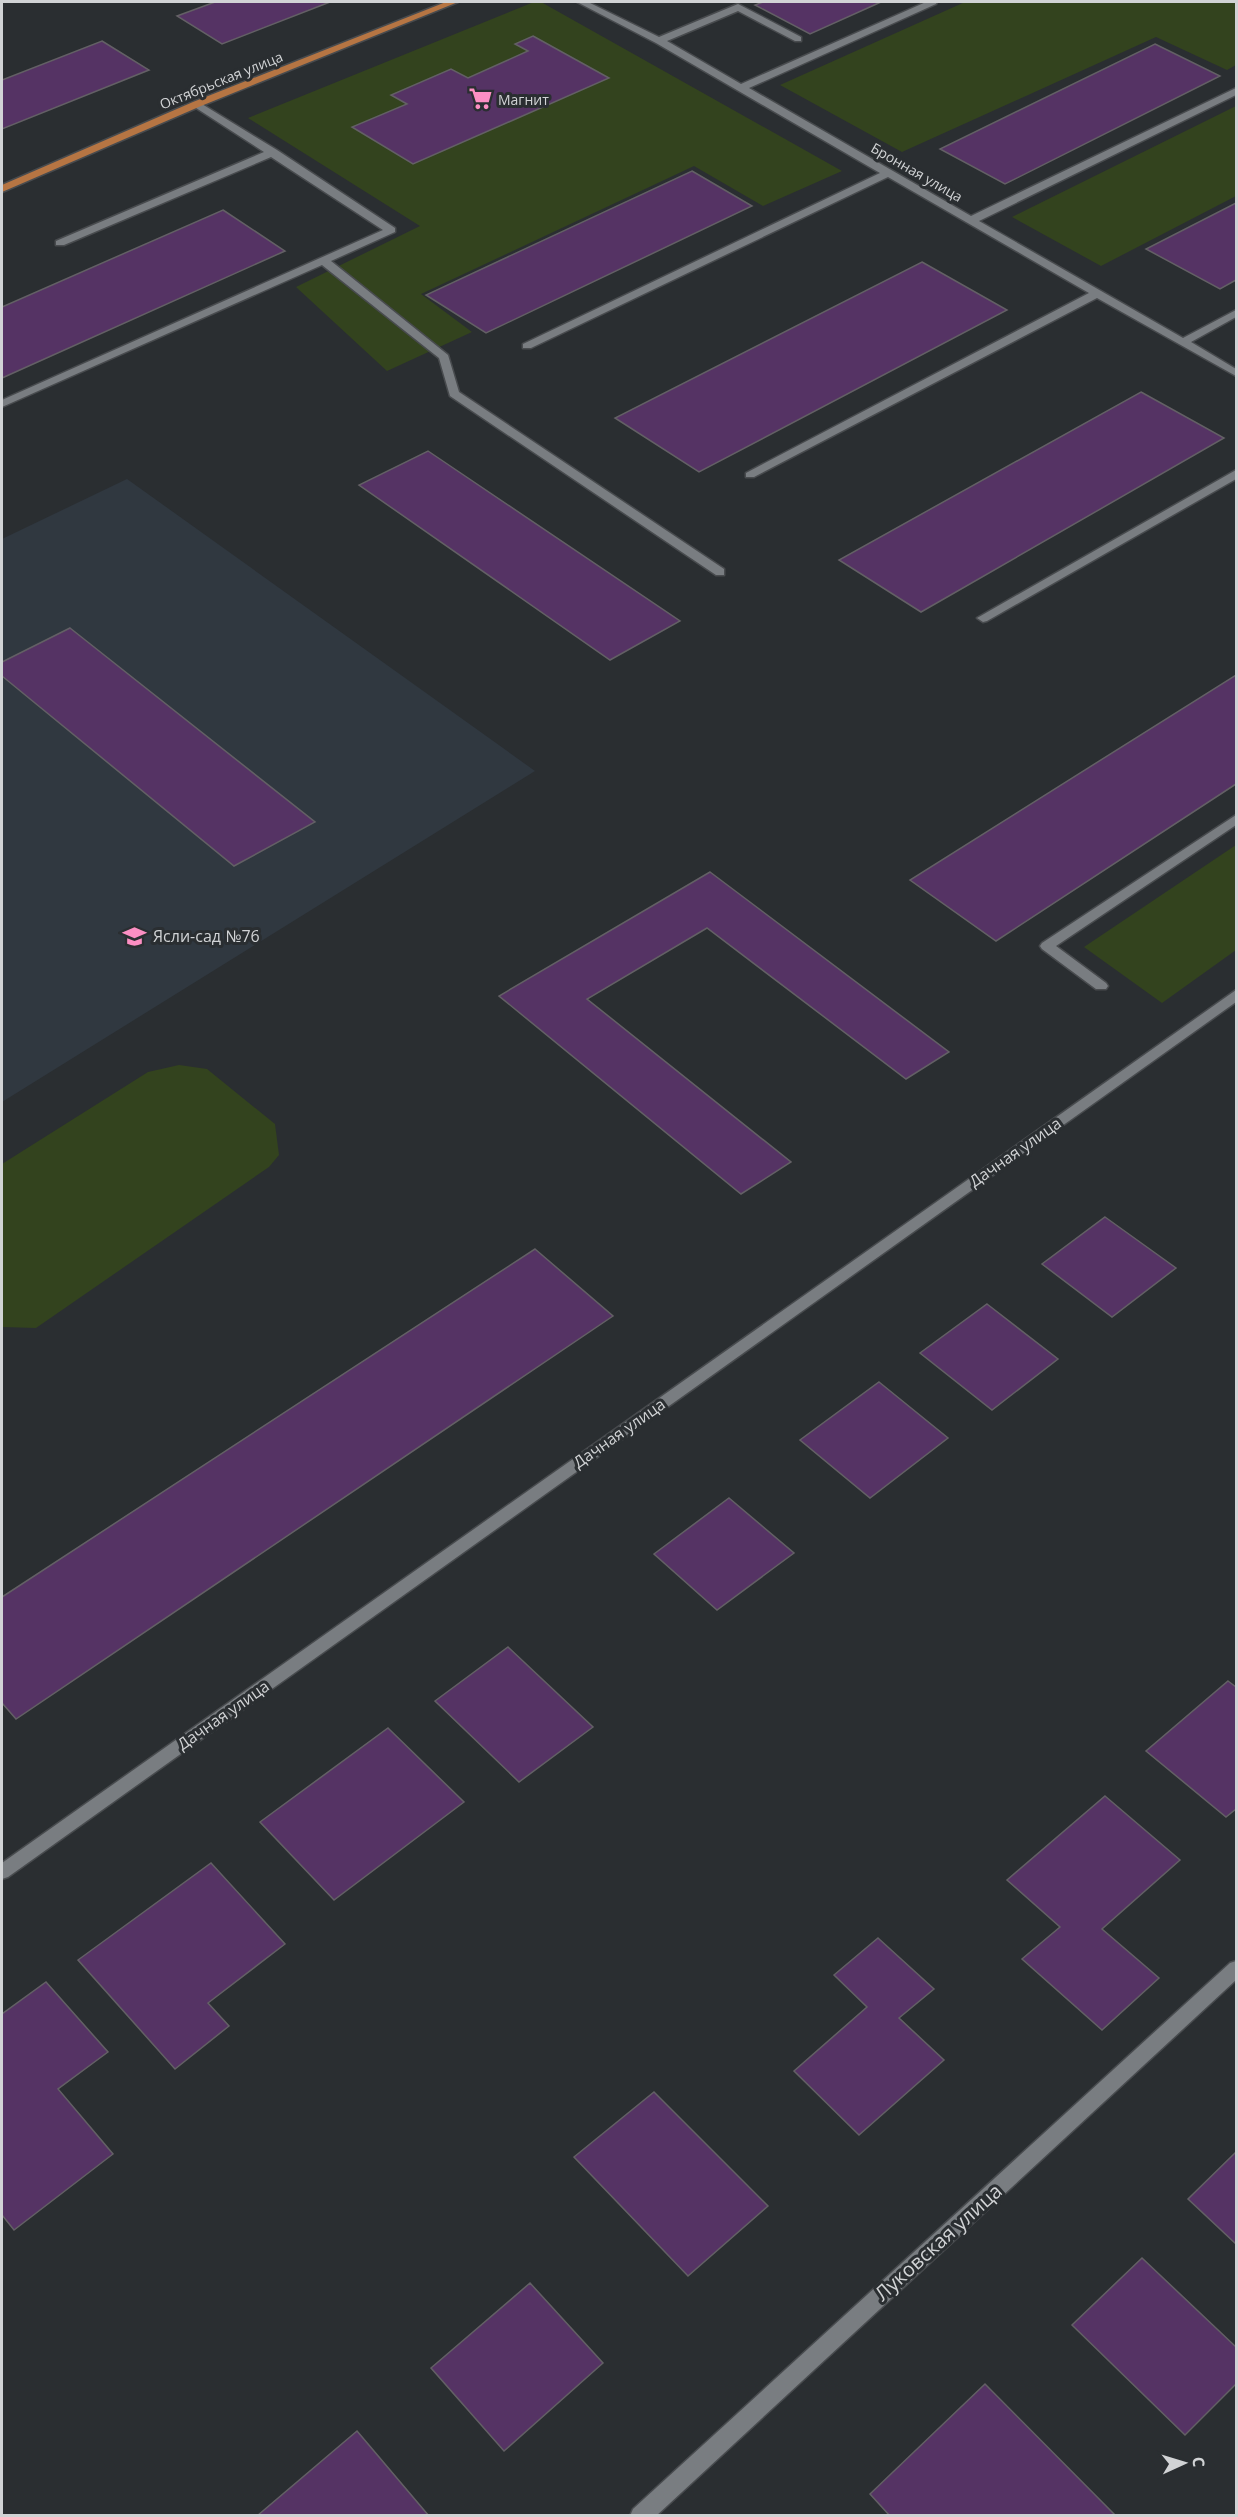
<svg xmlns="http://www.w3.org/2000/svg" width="1238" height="2517" font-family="'Open Sans',sans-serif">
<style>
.built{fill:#303840}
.green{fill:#33431e}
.building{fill:#553364;stroke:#636065;stroke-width:1.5}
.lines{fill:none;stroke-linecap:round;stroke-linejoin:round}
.minor-casing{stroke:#484b4e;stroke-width:3}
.major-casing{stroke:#484b4e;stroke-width:3}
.minor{fill:#797d81;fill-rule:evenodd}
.major{fill:#b67543;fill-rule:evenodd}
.labels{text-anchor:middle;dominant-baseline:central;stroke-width:6;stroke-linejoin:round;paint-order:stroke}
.far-street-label{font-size:14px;fill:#d1d3d5;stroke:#2a2e31}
.far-poi-label{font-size:14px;fill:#d1d3d5;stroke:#2a2e31;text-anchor:start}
.poi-label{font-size:16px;fill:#d1d3d5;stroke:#2a2e31;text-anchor:start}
.street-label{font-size:16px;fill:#d1d3d5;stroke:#2a2e31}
.near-street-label{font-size:20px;fill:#d1d3d5;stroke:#2a2e31}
</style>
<rect width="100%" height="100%" fill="#2a2e31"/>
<path class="built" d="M127,479L535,771L2,1102V539Z"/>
<g class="green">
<path d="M534,2H541L842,171L763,206L694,166L421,294L472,332L387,371L296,287L420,226L248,118Z"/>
<path d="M965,2H1236V65L1227,70L1156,37L902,152L780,85Z"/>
<path d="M1236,106V196L1101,266L1012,217Z"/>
<path d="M1236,845V950L1162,1003L1084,947Z"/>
<path d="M179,1065L207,1069L275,1124L279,1155L269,1167L36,1328L2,1327V1164L148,1072Z"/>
</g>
<g class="building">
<path d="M215,2H330L222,44L177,16Z"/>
<path d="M763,2H881L810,34L755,5Z"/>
<path d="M533,36L609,78L413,164L352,127L407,104L391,95L451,69L468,78L528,51L515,44Z"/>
<path d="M102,41L149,70L2,129V80Z"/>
<path d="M1155,44L1220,76L1005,184L940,149Z"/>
<path d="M692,171L752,206L486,333L426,295Z"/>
<path d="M1236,203V280L1220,289L1146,249Z"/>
<path d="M223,210L285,251L2,378V307Z"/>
<path d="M922,262L1007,310L699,472L615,418Z"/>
<path d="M1141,392L1224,438L921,612L839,560Z"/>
<path d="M428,451L680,621L610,660L359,485Z"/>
<path d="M70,628L315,822L234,866L2,676V662Z"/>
<path d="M1236,675V784L996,941L910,880Z"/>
<path d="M710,872L949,1052L906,1079L707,928L587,999L791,1162L741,1194L499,996Z"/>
<path d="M1105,1217L1176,1268L1112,1317L1042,1264Z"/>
<path d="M535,1249L613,1316L16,1719L2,1703V1597Z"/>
<path d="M987,1304L1058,1359L992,1410L920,1353Z"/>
<path d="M879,1382L948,1438L870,1498L800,1440Z"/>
<path d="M729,1498L794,1553L717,1610L654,1554Z"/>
<path d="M508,1647L593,1727L519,1782L435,1701Z"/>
<path d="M1228,1681L1236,1687V1809L1226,1817L1146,1751Z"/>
<path d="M388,1728L464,1802L334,1900L260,1822Z"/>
<path d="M1105,1796L1180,1860L1102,1929L1159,1978L1102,2030L1022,1959L1060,1927L1007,1880Z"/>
<path d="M211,1863L285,1944L208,2003L229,2026L175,2069L78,1960Z"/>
<path d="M878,1938L934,1989L899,2018L944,2060L859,2135L794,2071L867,2007L834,1975Z"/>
<path d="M46,1982L108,2052L58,2089L113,2154L14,2230L2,2215V2014Z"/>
<path d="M654,2092L768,2206L688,2276L574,2157Z"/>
<path d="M1236,2152V2244L1188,2199Z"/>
<path d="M1142,2258L1236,2347V2384L1185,2435L1072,2325Z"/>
<path d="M530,2283L603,2363L504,2451L431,2368Z"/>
<path d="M985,2384L1116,2516H890L870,2494Z"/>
<path d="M357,2431L429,2516H257Z"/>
</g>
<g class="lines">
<defs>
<g id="minor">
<path d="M577,2H588L659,37L738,4L801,37V41H795L738,11L667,41L741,84L926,2H937L936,4L749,88L971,216L1236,88V95L979,221L1183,338L1236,310V317L1191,342L1236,369V376L1097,298L754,477H746V473L1089,293L888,177L531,348H523V344L880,173L656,43Z"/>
<path d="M197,101L277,150L395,228V232L331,261L448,355L459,392L724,569V575H716L450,396L439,358L322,265L2,407V400L383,230L271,157L64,245H56V241L264,152L193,106L192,104Z"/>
<path d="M1236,470V479L987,621L983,622L977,618Z"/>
<path d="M1236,815V825L1056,946L1106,983L1108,986L1106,989H1096L1042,949L1040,946L1042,943Z"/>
<path d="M1236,990V1002L8,1877L2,1879V1863Z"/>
<path d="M1236,1961V1980L656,2516H630L633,2509L1230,1963Z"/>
</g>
<path id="major" d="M446,2H458L201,106L2,192V185L193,102Z"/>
</defs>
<use href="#minor" class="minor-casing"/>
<use href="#major" class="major-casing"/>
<use href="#minor" class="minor"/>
<use href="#major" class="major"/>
</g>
<defs>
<symbol id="supermarket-bare" viewBox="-9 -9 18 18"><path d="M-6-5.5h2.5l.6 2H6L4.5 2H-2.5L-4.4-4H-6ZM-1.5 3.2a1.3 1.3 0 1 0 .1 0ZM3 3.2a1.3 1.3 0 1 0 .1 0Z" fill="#fc8fc3" stroke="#2a2e31" stroke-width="2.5" paint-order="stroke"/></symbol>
<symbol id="school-bare" viewBox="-9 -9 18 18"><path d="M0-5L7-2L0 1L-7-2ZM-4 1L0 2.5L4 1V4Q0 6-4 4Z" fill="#fc8fc3" stroke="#2a2e31" stroke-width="2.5" paint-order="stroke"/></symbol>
</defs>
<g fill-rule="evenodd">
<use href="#supermarket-bare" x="464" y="82" width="33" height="33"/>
<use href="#school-bare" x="118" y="920" width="33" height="33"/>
</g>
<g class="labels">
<g class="far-street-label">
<text transform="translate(221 80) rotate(-22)">Октябрьская улица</text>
<text transform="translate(917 172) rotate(30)">Бронная улица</text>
</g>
<g class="far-poi-label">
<text x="498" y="99">Магнит</text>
</g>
<g class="poi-label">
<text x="153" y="936">Ясли-сад №76</text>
</g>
<g class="street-label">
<text transform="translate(1015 1152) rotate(-35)">Дачная улица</text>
<text transform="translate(619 1433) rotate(-35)">Дачная улица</text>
<text transform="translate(223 1715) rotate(-35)">Дачная улица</text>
</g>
<g class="near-street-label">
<text transform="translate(938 2242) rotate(-42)">Луковская улица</text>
</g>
</g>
<rect width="1238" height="2517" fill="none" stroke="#d1d3d5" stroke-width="6"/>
<g transform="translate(1184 2463) rotate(86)" stroke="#2a2e31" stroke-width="4.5" paint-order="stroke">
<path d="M0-4.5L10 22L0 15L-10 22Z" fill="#d1d3d5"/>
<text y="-9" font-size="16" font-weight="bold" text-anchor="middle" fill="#d1d3d5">С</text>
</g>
</svg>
